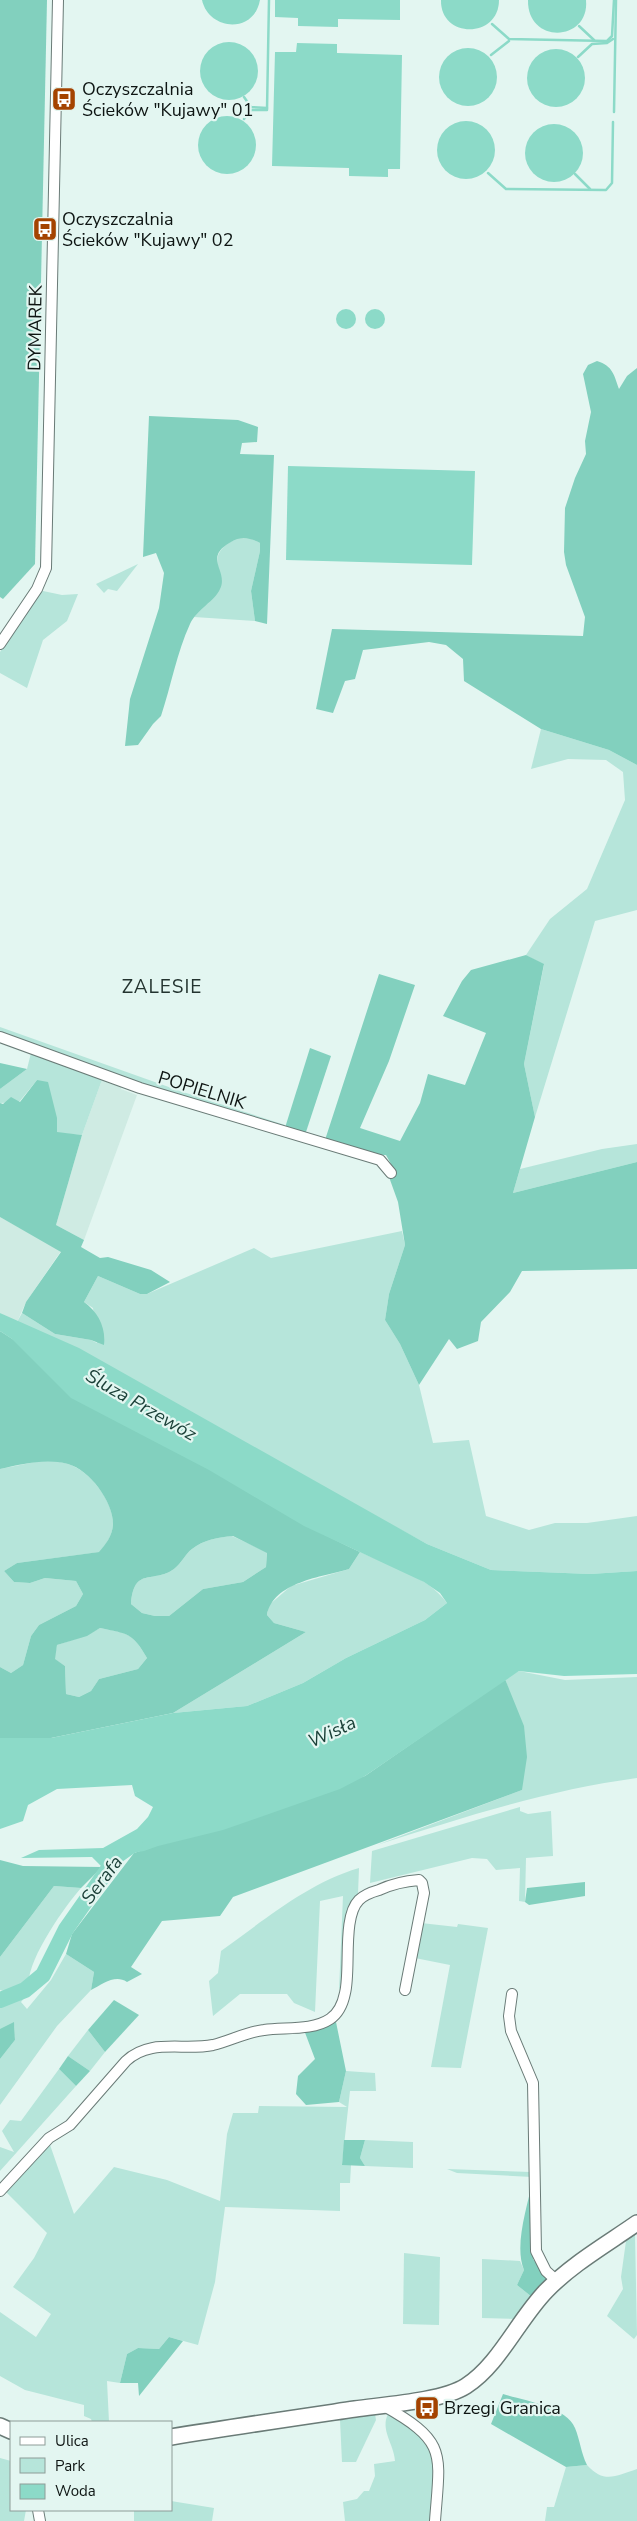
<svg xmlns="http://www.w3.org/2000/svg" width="637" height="2521" font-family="'Nunito Sans',sans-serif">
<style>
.built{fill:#cfebe3}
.green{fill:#b6e5da}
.forest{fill:#82d0be;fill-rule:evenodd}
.water{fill:#8cdac8}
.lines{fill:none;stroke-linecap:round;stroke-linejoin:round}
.stream{stroke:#8cdac8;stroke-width:2.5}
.river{stroke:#8cdac8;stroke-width:16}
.street-casing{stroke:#6a7b77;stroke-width:12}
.secondary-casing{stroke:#6a7b77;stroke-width:18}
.street{stroke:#fff;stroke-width:10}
.secondary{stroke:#fff;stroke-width:15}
.labels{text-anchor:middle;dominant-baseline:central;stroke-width:4.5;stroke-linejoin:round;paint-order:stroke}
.poi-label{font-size:18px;fill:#0e1513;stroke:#e3f6f1;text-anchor:start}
.street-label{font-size:18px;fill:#0e1513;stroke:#e3f6f1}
.neighbourhood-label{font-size:19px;letter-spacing:1px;fill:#23332f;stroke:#e3f6f1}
.water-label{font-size:19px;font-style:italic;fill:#1a3f37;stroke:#e3f6f1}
</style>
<rect width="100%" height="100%" fill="#e3f6f1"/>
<g class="built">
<path d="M103,1077L122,1085L121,1089L137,1095L84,1240L56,1225L82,1135Z"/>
<path d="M0,1217L61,1251L26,1302L17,1322L0,1313Z"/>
</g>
<g class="green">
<path d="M237,538L252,539L260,543V551L251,591L255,621L194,617L221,581C215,557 214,551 237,538Z"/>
<path d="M138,564L117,591L108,589L104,593L96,584Z"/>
<path d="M43,591L62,595L78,594L67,621L43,640L27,688L0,673V652L36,594Z"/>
<path d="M541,729L609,750L637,765V910L595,921L535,1117L524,1064L544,965L526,955L550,919L587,889L625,800L623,772L606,760L568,759L531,769Z"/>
<path d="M0,1027L180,1091L285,1125L284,1131L123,1078L0,1034Z"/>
<path d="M32,1049L103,1077L82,1135L57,1133L37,1080L19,1102L0,1103V1089L27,1069Z"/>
<path d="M637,1144V1162L513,1193L520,1169L602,1149Z"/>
<path d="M402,1231L405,1245L389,1294L385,1320L400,1344L419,1385L433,1443L469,1440L486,1516L529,1530L555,1523H587L637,1516V1571L590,1574L491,1570L427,1544L17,1322L22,1313L55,1334L91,1340L97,1343L93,1308L84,1302L98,1276L140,1294H147L254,1248L271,1258Z"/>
<path d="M40,1461C50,1461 61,1461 71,1465C91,1473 114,1502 113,1525C112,1536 106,1544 100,1552L17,1563L4,1571L14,1582L30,1583L45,1578L76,1581L83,1594L76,1606L39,1625L31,1636L23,1665L11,1673L0,1667V1469Z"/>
<path d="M232,1536L267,1552L266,1567L243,1582L203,1589L169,1616H155L142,1613L131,1604C134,1566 153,1584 174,1569C182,1563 185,1554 192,1549C203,1540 219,1537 232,1536Z"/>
<path d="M360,1552C389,1566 428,1576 447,1603L425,1620L346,1658L303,1683L247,1706L173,1713L306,1632L274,1623L267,1615L269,1605L291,1586L349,1569Z"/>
<path d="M100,1628C128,1633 132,1632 147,1658L138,1669L99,1679L91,1691L79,1697L66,1694L65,1666L54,1659L57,1645L87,1635Z"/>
<path d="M519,1671L565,1680L637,1677V1778C548,1790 463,1817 377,1845L522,1790V1726L505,1679Z"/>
<path d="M520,1807V1811L528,1814L551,1811L553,1856L526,1858L525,1902L519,1901L520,1868L496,1870L487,1859L472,1858L370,1883L372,1851Z"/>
<path d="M359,1868L358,1894L349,1910L344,1972L339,1991L343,1896L320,1901L315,2012L294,2003L287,1994H240L213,2016L209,1981L218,1973L221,1951C266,1919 306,1884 359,1868Z"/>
<path d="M54,1886L81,1888C65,1906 20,1969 30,1991L21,2002L27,2009L51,1980L66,1954L94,1972L91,1990L57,2026L0,2105V2059L15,2040L14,2023L0,2030V2008L15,1997L12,1993L0,1990V1957Z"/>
<path d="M421,1923L457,1927L458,1924L488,1928L461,2068L431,2067L450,1965L415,1958Z"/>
<path d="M88,2030L105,2052L90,2071L68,2056Z"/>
<path d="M59,2069L76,2086L0,2171V2147L14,2152L2,2131L10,2120L21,2121Z"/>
<path d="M346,2071L375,2073L376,2091H350L342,2164L351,2165L350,2183H340V2211L225,2207L215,2282L198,2345L169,2337L159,2349L138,2348L127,2354L120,2383L107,2381L109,2422H92L91,2419L84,2416V2405L25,2390L0,2376V2312L36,2337L51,2314L13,2287L34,2258L47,2233L5,2191L49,2142L74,2214L114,2167L167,2180L220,2201L227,2134L233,2113H258L259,2106L347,2107L339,2102Z"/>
<path d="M365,2140L413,2142V2168L365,2166L360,2158Z"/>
<path d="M447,2169L531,2172L532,2177L457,2173Z"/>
<path d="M635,2234L637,2335L634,2339L607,2316L623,2289L621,2277L626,2241Z"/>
<path d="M404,2253L440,2257L439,2325L403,2324Z"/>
<path d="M482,2259L520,2261L524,2270L517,2285L532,2297L516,2319L482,2318Z"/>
<path d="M375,2414L376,2420L356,2462H342L340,2420Z"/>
<path d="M388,2414C397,2420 410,2425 418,2432C442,2455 433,2491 431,2521H345L343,2502L357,2499L364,2491H369L375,2476L374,2464L395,2461C394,2444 380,2430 388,2414Z"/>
<path d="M0,2458L11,2461V2510H26L24,2521H0Z"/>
<path d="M587,2465C604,2484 616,2476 637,2469V2521H545L547,2507H554L566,2467Z"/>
<path d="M171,2501L214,2508L212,2521H134V2510H171Z"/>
</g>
<g class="forest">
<path d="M0,0H47L35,564L3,599L0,597Z"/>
<path d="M597,361C613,366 614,375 619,389L627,376L637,368V765L609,750L541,729L464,681L463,659L446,645L429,642L363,650L355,679L345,681L333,713L316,709L332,629L583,636L585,617L566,565L564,552L565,508L575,478L586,454L585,441L591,412L583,374L588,365Z"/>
<path d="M149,416L238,420L258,427L257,442L242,443L240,454L274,455L267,624L255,621L251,591L260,551V543C251,538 240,536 231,542C202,558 229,571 220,589C215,601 197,609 190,624C177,652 171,686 161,716L153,724L138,745L125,746L130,699L159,608L164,573L156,553L143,557Z"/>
<path d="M526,955L544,964L524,1064L535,1117L513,1193L637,1162V1269L522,1271L510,1292L481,1322L478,1341L457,1349L449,1339L419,1385L400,1344L385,1320L389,1294L405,1245L398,1202L389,1177L396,1173L386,1155H375L325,1140L379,974L415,985L389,1061L360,1128L400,1141L420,1103L428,1074L465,1085L486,1033L443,1016L462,981L471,970Z"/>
<path d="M310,1048L331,1056L305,1135L284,1131Z"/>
<path d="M0,1063L27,1069L0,1089Z"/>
<path d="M37,1080L48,1082L57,1118V1132L82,1135L56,1225L84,1240L81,1247L100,1258L108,1257L151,1270L170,1282L147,1294H140L98,1276L84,1302C98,1312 106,1327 104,1345L91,1340L55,1334L22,1313L26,1302L61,1252L0,1217V1103L3,1104L11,1097L20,1102Z"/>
<path d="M0,1331C120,1407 231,1492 360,1552L349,1569C322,1577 273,1582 267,1615L274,1623L306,1632L173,1713L51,1738H0V1667L11,1673L23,1665L31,1636L39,1625L76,1606L83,1594L76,1581L45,1578L30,1583L14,1582L4,1571L17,1563L99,1552C106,1544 112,1536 113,1525C114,1503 90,1470 68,1464C45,1458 23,1464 0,1469ZM233,1536L267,1553L266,1567L243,1582L203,1589L169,1616H155L142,1613L131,1604C134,1566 153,1584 174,1569C182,1563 185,1554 192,1549C203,1540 219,1537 233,1536ZM100,1628C128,1634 132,1632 147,1658L138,1669L99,1679L91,1691L79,1697L66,1694L65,1666L55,1659L57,1645L87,1636Z"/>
<path d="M505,1679L524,1726L527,1757L522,1790L233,1897L220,1916L162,1921L131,1967L142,1974L127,1982C115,1974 103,1984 91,1990L94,1972L66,1954L72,1934L134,1853L365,1776Z"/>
<path d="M0,1860L23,1866L102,1867L81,1888L54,1886L0,1957Z"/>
<path d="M585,1882V1896L529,1905L525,1902L527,1888Z"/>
<path d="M114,2000L139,2015L105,2052L88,2030Z"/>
<path d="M14,2022L15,2040L0,2059V2029Z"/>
<path d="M336,2022L346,2071L339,2102L306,2105L296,2094L298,2076L315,2059L304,2030Z"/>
<path d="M68,2056L90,2071L76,2086L59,2069Z"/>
<path d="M344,2140H365L360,2158L365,2166L342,2165Z"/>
<path d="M532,2183L533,2259L548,2280L532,2297L517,2285L524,2270C514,2246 527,2208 532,2183Z"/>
<path d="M169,2337L183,2341L139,2396L138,2383H120L127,2354L138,2348L159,2349Z"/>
<path d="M503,2394C524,2401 566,2406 575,2428C580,2440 581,2453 587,2465L566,2467L491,2424Z"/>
</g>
<g class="water">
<path d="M202,0H260C254,34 209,31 202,0Z"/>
<path d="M275,0H400V20L338,19V27L298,26V18L275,17Z"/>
<path d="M441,0H499C499,39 440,39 441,0Z"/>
<path d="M528,0H586C590,42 527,45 528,0Z"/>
<circle cx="229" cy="71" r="29"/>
<path d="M297,43L337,44V53L402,55L400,169H388V177L349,176V168L272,166L275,52H296Z"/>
<circle cx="468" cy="77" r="29"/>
<circle cx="556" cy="78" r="29"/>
<circle cx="227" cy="145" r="29"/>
<circle cx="466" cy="150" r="29"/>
<circle cx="554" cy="153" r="29"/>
<circle cx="346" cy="319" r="10"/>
<circle cx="375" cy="319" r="10"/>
<path d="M288,466L475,471L472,565L286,560Z"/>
<path d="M0,1313L79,1348L427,1544L491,1570L590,1574L637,1571V1674L564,1676L519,1671L365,1776L340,1789L223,1830L158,1846L144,1851L118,1855L102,1867L92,1857L21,1858L39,1850L103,1848L137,1829L148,1817L153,1807L135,1796L132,1785L57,1789L28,1805L23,1821L0,1829V1738H51L173,1713L247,1706L303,1683L346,1658L425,1620L447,1603L440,1593L424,1582L304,1526L209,1470L71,1398L12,1339L0,1331Z"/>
</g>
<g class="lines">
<g class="stream">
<path d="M492,24L509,39L607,41L612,36L614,0"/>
<path d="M579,26L594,40"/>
<path d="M491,55L509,41"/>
<path d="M578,57L592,44L607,43L613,39"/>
<path d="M244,97L251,107L267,108"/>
<path d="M614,112L616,0"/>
<path d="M244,119L251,110H267L269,0"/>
<path d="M488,173L506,189L606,190L612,183L613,122"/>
<path d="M575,174L590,189"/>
</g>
<path class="river" d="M0,2000L25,1990L43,1975L66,1929L118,1855L135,1843"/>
<defs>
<g id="street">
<path d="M0,644L37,589L46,568L58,0"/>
<path d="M0,1037L140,1088L380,1160L391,1173"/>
<path d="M512,1994L509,2016L511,2031L533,2083L536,2251L546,2271L557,2281"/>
<path d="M0,2191L49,2138L70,2125L126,2061C150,2038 183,2051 213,2045C230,2041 246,2032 264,2030C285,2027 312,2031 330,2019C339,2013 343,2003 345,1993C351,1969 342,1917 359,1900C364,1895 372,1892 379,1890C392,1884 405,1881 419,1880L422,1883L424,1893L405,1990"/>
<path d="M384,2406C448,2442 440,2453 435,2521"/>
<path d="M38,2510L40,2521"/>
</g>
<g id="secondary">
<path d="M0,2426L11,2431"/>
<path d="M171,2437C232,2427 294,2418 355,2409C383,2405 443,2401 466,2386C499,2365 518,2320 546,2291C572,2264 607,2244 637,2223"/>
</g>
</defs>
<use href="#street" class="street-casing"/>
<use href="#secondary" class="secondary-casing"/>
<use href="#street" class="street"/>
<use href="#secondary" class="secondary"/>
</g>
<defs>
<symbol id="bus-square" viewBox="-11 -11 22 22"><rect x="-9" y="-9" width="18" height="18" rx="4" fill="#a44300" stroke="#e3f6f1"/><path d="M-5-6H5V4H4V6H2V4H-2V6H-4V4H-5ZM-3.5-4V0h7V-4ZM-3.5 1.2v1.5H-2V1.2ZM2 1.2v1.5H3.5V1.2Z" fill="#fff"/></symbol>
</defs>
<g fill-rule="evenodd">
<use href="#bus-square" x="50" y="85" width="28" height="28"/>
<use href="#bus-square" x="31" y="215" width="28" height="28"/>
<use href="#bus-square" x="413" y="2394" width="28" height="28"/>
</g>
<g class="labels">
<g class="poi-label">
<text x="82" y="89">Oczyszczalnia<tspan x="82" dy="21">Ścieków "Kujawy" 01</tspan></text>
<text x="62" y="219">Oczyszczalnia<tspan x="62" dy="21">Ścieków "Kujawy" 02</tspan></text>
<text x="444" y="2408">Brzegi Granica</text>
</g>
<g class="street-label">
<text transform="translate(35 328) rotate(-89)">DYMAREK</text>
<text transform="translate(202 1090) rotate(17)">POPIELNIK</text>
</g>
<g class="neighbourhood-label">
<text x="162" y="987">ZALESIE</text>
</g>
<g class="water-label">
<text transform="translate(141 1405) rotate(30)">Śluza Przewóz</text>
<text transform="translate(332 1732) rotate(-25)">Wisła</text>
<text transform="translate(102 1880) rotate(-53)">Serafa</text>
</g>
</g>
<rect x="10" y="2421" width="162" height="90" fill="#e3f6f1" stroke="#8e9c98"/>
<rect x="20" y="2437" width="25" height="8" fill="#ffffff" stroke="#8e9c98"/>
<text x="55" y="2446" font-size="15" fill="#0e1513">Ulica</text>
<rect x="20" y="2458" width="25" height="15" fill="#b6e5da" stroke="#8e9c98"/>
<text x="55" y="2471" font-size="15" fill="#0e1513">Park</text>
<rect x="20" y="2484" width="25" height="15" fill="#8cdac8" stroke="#8e9c98"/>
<text x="55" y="2496" font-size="15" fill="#0e1513">Woda</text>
</svg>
